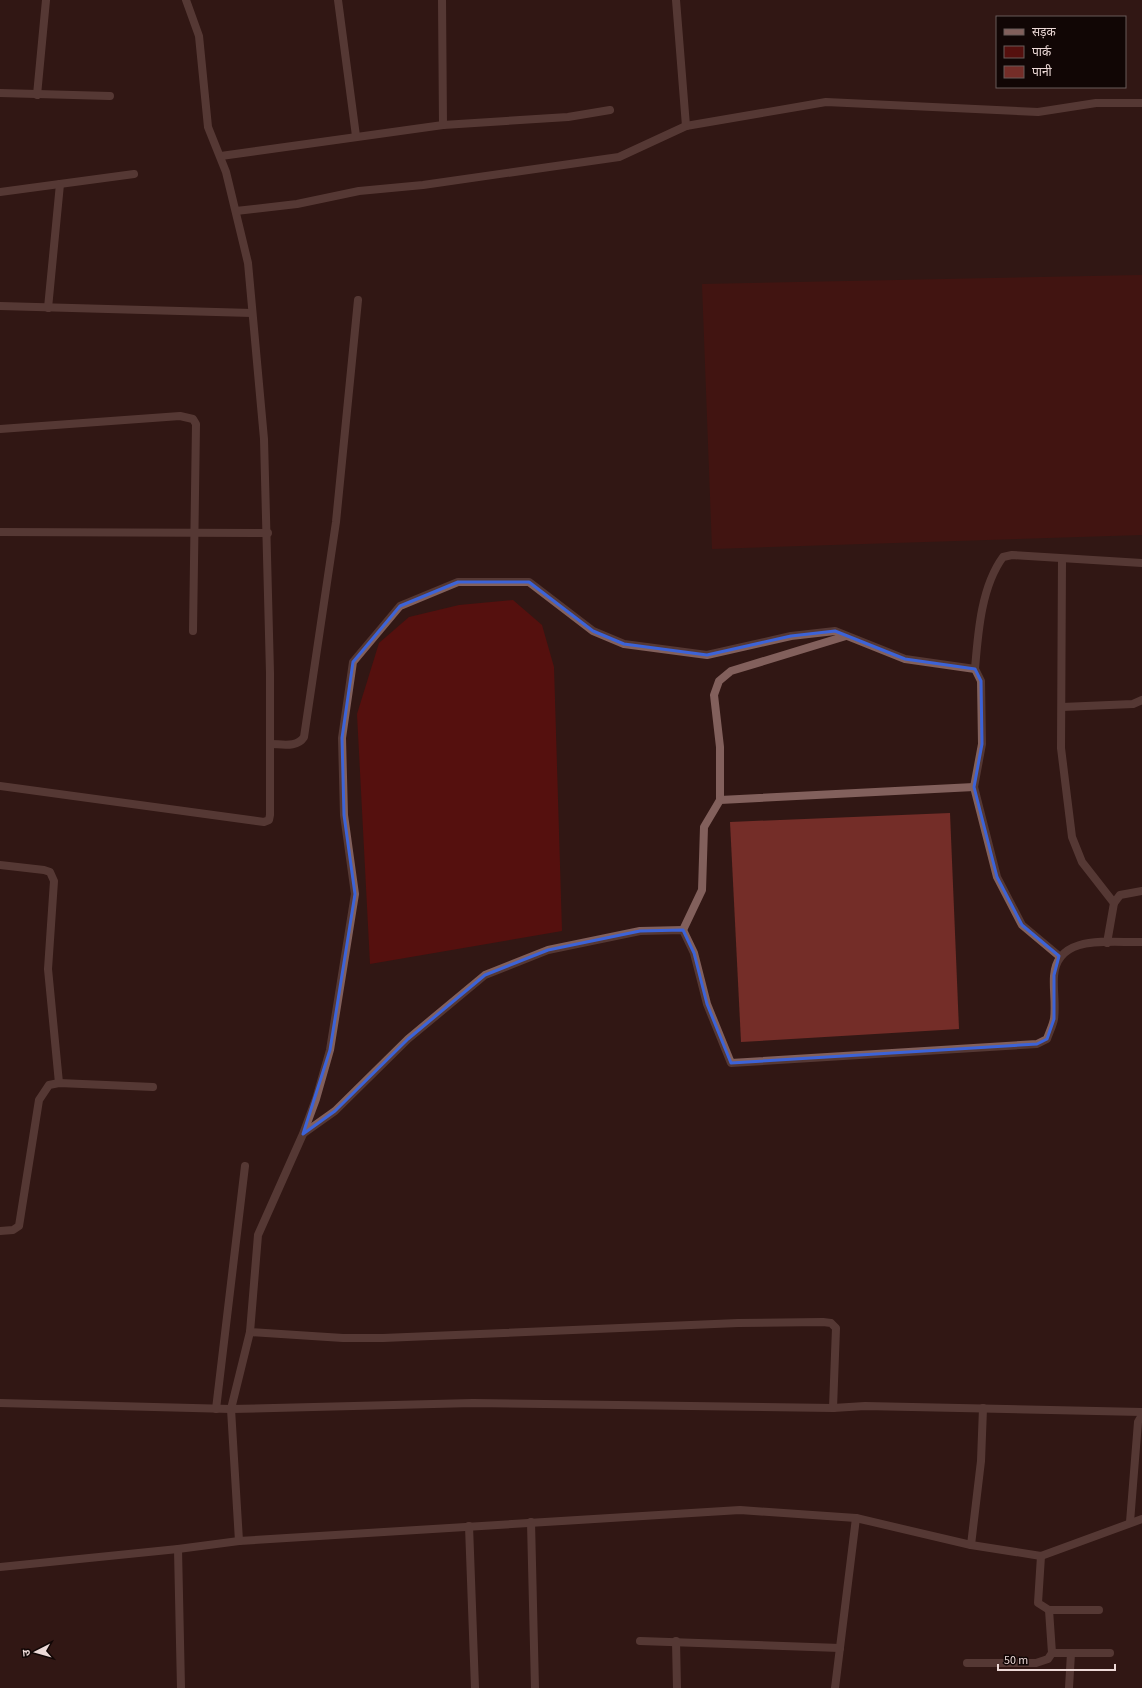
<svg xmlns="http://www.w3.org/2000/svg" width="1142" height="1688" font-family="'Source Sans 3','Noto Sans Devanagari',sans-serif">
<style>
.green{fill:#55100e}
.water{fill:#742d28}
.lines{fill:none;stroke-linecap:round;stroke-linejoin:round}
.service{stroke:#82605c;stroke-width:8}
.minor{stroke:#82605c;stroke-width:8}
.marked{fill:none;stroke:#3c63d8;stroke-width:3;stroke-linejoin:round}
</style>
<rect width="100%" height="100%" fill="#311714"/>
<g class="green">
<path d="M1142,275V535L712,549L702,284Z"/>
<path d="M513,600L542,625L554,667L562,931L370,964L357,714L379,643L409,617L459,605Z"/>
</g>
<path class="water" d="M950,813L959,1029L741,1042L730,822Z"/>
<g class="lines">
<g class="service">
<path d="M1062,559L1061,748L1072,837L1082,862L1114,903"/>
<path d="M975,669C978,633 981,587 1003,557L1012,555L1142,563"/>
<path d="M1062,707L1133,704L1142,700"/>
<path d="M1107,943L1114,903L1120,895L1142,891"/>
</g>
<g class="minor">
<path d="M338,0L356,136"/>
<path d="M442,0L443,125"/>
<path d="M676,0L686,126"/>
<path d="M0,93L110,96"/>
<path d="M37,95L46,0"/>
<path d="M221,156L443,125L568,117L610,110"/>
<path d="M0,192L134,174"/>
<path d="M236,211L297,204L359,191L423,185L619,157L686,126L826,102L1038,112L1096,103H1142"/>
<path d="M0,306L252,313"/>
<path d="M48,308L60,184"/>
<path d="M0,429L180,416L193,419L196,424L193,631"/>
<path d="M0,532L268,533"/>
<path d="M270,744C282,744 297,748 304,737L336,522L358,300"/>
<path d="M0,786L264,822L269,820L270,815V673L264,439L248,263L226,172L208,127L199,36L186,0"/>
<path d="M720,800V747L714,695L719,681L731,671L846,636"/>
<path d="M0,865L44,870L50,872L54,881L48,969L59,1083"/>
<path d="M683,930L702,890L704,827L720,800L974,787"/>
<path d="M304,1133L335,1111L408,1039L485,975L548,950L640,931L683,930L694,953L707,1004L731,1063L1037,1044L1047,1039C1049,1033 1053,1025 1054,1019C1056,1005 1053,990 1054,976C1057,933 1111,943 1142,942"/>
<path d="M0,1231L13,1230L19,1226L39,1100L49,1085L59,1083L153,1087"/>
<path d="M250,1332L343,1338H383L738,1323L823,1322L831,1323L836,1328L833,1408"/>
<path d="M0,1403L231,1409L473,1403L833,1408L865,1406L1142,1412"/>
<path d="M216,1409L245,1166"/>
<path d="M531,1522L535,1688"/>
<path d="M1130,1522L1138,1422L1142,1415"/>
<path d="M469,1526L475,1688"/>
<path d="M239,1541L231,1409L250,1332L258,1235L303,1134L316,1099L330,1050L355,894L344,815L342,738L353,662L400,606L458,582H529L593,631L624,644L707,655L791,636L835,631L905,659L975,669L981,681L982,744L974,787L997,877L1022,925L1059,956"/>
<path d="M971,1545L981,1461L983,1408"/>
<path d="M178,1549L181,1688"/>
<path d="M1041,1556L1038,1603L1049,1610H1099"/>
<path d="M0,1567L178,1549L239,1541L740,1510L856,1518L971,1545L1041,1556L1142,1519"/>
<path d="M640,1641L840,1648"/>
<path d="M676,1641L677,1688"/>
<path d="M1052,1653H1110"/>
<path d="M967,1663H1036L1048,1659L1052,1653L1049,1610"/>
<path d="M835,1688L856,1518"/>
<path d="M1069,1688L1071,1653"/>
</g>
</g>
<path d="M0 0H1142V1688H0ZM458,582H529L593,631L624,644L707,655L791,636L835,631L905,659L975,669L981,681L982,744L974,787L997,877L1022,925L1059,956L1054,975V1019L1047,1039L1037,1044L731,1063L707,1004L694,953L683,930L640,931L548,950L485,975L408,1039L335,1111L303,1134L330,1050L355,894L344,815L342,738L353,662L400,606Z" fill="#311714" fill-opacity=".55" fill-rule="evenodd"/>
<path class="marked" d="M458,582H529L593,631L624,644L707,655L791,636L835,631L905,659L975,669L981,681L982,744L974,787L997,877L1022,925L1059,956L1054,975V1019L1047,1039L1037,1044L731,1063L707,1004L694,953L683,930L640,931L548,950L485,975L408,1039L335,1111L303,1134L330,1050L355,894L344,815L342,738L353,662L400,606Z"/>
<rect x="996" y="16" width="130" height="72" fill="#110605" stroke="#695a59"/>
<rect x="1004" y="29" width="20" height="6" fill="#82605c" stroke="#695a59"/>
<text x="1032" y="36" font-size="12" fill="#ecd9d7">सड़क</text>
<rect x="1004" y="46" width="20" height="12" fill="#55100e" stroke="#695a59"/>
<text x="1032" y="56" font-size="12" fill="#ecd9d7">पार्क</text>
<rect x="1004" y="66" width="20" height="12" fill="#742d28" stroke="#695a59"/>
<text x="1032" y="76" font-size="12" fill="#ecd9d7">पानी</text>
<g transform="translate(36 1652) rotate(264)" stroke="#110605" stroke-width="3" paint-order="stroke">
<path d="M0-3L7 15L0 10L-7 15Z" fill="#ecd9d7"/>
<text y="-6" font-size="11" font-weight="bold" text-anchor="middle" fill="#ecd9d7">उ</text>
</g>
<path d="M998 1664v6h117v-6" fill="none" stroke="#ecd9d7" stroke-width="2"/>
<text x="1004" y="1664" font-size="12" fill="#ecd9d7" stroke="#110605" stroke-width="3" paint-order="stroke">50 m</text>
</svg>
